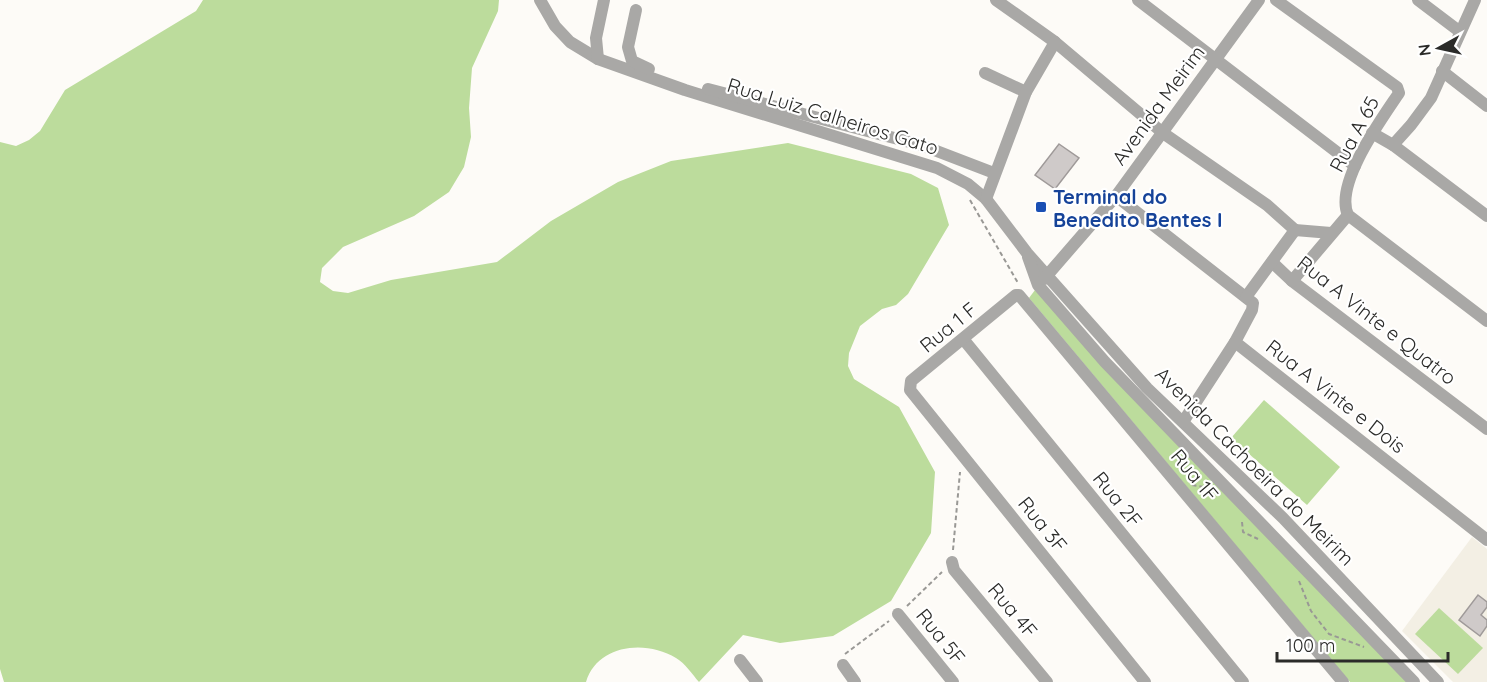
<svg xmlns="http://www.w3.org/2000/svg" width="1487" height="682" font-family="Quicksand,sans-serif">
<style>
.built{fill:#f3efe4}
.green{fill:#bcdc9c}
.building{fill:#cfcac9;stroke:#9f9a99;stroke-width:1.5}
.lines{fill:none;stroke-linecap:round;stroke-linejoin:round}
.path{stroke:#999895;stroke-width:2;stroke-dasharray:4.5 3;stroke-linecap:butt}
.minor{stroke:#a9a8a6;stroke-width:12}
.transit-dot{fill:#1a4fb4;stroke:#fff;stroke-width:2}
.labels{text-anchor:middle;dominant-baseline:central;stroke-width:4.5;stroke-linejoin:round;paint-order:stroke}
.street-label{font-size:20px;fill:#2b2b29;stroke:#fff}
.transit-label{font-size:20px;font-weight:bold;fill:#164399;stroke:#fff;text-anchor:start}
</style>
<rect width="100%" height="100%" fill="#fdfbf7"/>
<path class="built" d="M1472,537L1487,549V682H1453L1402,631Z"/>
<g class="green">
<path d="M203,0H499L498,11L472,68L469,108L471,137L464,167L449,192L414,216L343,247L322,268L320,282L333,291L348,293L391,280L497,262L551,221L618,182L671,161L788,143L911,174L938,188L949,225L908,294L896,305L882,309L860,326L849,353L848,366L854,379L899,407L935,472L931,533L891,601L833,636L780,643L743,635L699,682C692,674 685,663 676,658C645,639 597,645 586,682H4L0,669V142L16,146L29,140L40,131L65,90L196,11Z"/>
<path d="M1035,290L1410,679V682H1350L1029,298Z"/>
<path d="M1264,400L1340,467L1307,505L1231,438Z"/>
<path d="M1439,608L1483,648L1458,674L1415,634Z"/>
</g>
<g class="building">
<path d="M1059,144L1079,158L1055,189L1035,175Z"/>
<path d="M1478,595L1487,602V607L1481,615L1487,620V626L1480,636L1459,620Z"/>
</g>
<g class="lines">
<g class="path">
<path d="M970,200L1018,283"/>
<path d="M1192,485L1210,488"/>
<path d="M1242,522L1243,532L1258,539"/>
<path d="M953,550L960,472"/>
<path d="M1299,581L1311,611L1329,634L1364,647"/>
<path d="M907,606L942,572"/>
<path d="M845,654L889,621"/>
</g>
<g class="minor">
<path d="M540,0L555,26L570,42L598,59L685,90L937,168L968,184L986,199L1027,253L1147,388L1283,518L1438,682"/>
<path d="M996,0L1055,42L1163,133L1267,205L1295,230"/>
<path d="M1138,0L1355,166"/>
<path d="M1276,0L1397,87L1399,93C1381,120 1334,184 1348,215L1487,321"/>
<path d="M1418,0L1459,31"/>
<path d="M636,10L628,47L632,61L649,69"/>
<path d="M598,59L596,38L604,0"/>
<path d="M1442,71L1487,106"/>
<path d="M985,73L1026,92"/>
<path d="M708,89L921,145L994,173"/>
<path d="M1372,133L1393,145L1487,216"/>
<path d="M1393,145L1411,125L1431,98L1475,0"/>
<path d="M1116,196L1253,303L1252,310L1235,342L1487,540"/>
<path d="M986,199L1026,92L1055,42"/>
<path d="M1295,230L1331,233"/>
<path d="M1028,257L1038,285L1105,362L1414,682"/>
<path d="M1272,262L1292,281L1487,429"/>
<path d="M1044,279L1116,196L1259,0"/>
<path d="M1292,281L1348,215"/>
<path d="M1246,297L1295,230"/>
<path d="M964,340L1243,682"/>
<path d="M1183,422L1235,342"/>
<path d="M952,562L954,570L1047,682"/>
<path d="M898,614L953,682"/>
<path d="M740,660L757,682"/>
<path d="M843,665L855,682"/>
<path d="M1145,682L910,390L911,381L1016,295H1019L1343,682"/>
</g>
</g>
<rect class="transit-dot" x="1035" y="201" width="12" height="12" rx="3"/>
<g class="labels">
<g class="street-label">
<text transform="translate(1158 105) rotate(-54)">Avenida Meirim</text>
<text transform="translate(833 116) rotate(17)">Rua Luiz Calheiros Gato</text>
<text transform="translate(1354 134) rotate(-62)">Rua A 65</text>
<text transform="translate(1377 320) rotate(38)">Rua A Vinte e Quatro</text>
<text transform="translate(948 327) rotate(-39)">Rua 1 F</text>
<text transform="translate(1336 396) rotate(38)">Rua A Vinte e Dois</text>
<text transform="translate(1255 466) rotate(45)">Avenida Cachoeira do Meirim</text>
<text transform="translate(1195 475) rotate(50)">Rua 1F</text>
<text transform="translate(1118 499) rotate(51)">Rua 2F</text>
<text transform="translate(1043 524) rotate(51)">Rua 3F</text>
<text transform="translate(1013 610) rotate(50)">Rua 4F</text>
<text transform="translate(941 636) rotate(51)">Rua 5F</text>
</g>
<g class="transit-label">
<text x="1053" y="196">Terminal do<tspan x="1053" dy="23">Benedito Bentes I</tspan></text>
</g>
</g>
<g transform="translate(1439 48) rotate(262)" stroke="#ffffff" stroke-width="4.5" paint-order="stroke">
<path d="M0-4.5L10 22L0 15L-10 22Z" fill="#2b2b29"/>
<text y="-9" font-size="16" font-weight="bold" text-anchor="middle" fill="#2b2b29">N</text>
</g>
<path d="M1277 652v9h171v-9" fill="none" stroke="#2b2b29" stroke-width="3"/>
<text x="1286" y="652" font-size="18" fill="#2b2b29" stroke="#ffffff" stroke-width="4.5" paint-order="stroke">100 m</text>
</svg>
